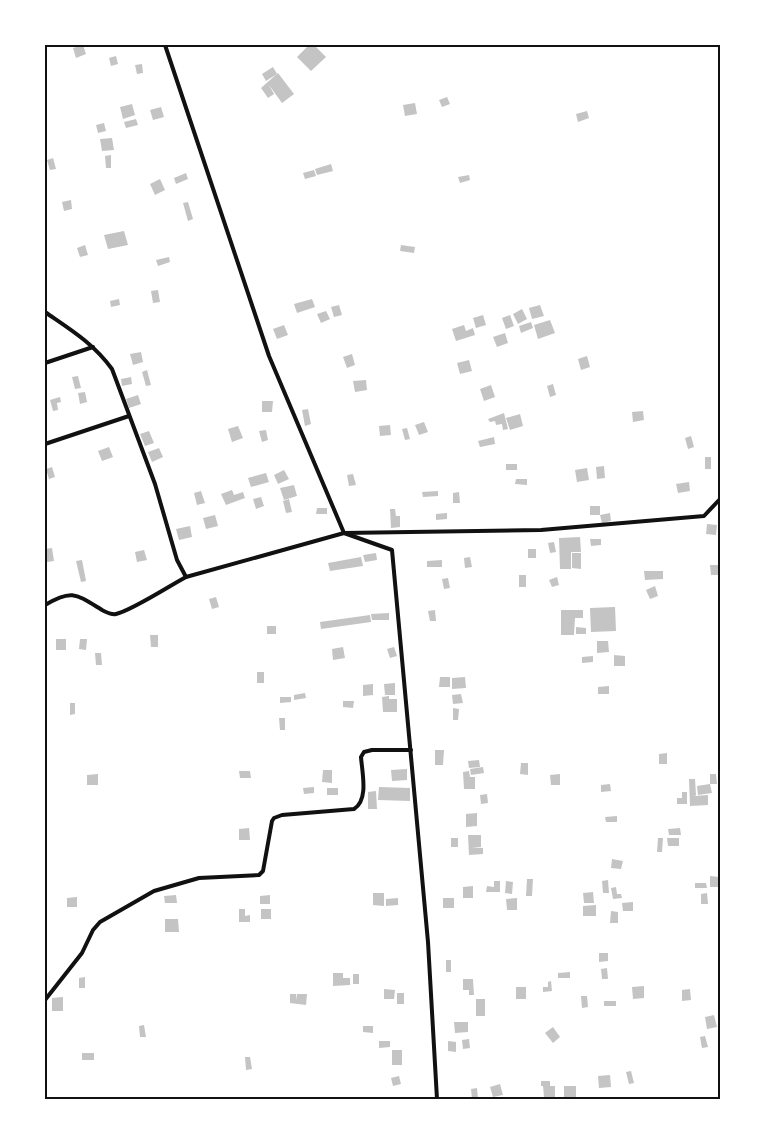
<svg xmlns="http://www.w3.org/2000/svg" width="765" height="1144" font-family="Raleway,sans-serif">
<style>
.building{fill:#c4c4c4}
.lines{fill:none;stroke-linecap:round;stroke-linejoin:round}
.minor{stroke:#111;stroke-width:4}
.neatline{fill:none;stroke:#111;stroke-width:2}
</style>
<rect width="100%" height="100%" fill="#fff"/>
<g class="building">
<path d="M83,45L86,54L76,58L73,48Z"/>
<path d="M309,45H314L326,57L311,71L297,57Z"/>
<path d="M116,56L118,64L111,66L109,58Z"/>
<path d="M142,64L143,73L137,74L135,65Z"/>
<path d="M273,67L277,74L266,81L262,74Z"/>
<path d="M278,73L294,94L282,103L269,85L274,94L268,98L261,88Z"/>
<path d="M447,97L450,104L442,107L439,100Z"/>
<path d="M415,103L417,114L405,116L403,105Z"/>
<path d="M132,104L135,115L123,119L120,107Z"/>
<path d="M161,107L164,117L153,120L150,110Z"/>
<path d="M587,111L589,118L578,122L576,114Z"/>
<path d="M136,119L138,125L126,128L124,122Z"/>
<path d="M104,123L106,131L98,133L96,125Z"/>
<path d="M112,138L114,150L102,151L100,139Z"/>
<path d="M111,155V168H106L105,156Z"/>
<path d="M53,158L56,169L50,170L47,160Z"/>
<path d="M331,164L333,171L317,175L315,169Z"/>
<path d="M314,170L316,176L305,179L303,173Z"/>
<path d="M186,173L188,179L176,184L174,178Z"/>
<path d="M469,175L470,180L460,183L458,177Z"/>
<path d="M160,179L165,190L155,195L150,184Z"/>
<path d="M71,200L72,209L64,211L62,202Z"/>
<path d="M188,202L193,219L188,221L183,203Z"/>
<path d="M124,231L128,245L108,249L104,235Z"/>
<path d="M85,245L88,255L80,257L77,248Z"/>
<path d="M401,245L415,247L414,253L400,251Z"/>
<path d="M169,257L170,262L158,266L156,260Z"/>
<path d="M158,290L160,302L153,303L151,291Z"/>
<path d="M119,299L120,305L111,307L110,301Z"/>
<path d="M312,299L315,307L297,313L294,304Z"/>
<path d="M339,305L342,315L334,317L331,307Z"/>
<path d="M540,305L544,316L532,319L529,308Z"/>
<path d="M522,309L527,319L518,324L513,314Z"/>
<path d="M326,311L330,319L321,323L317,314Z"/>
<path d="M483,315L486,325L476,328L473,318Z"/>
<path d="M510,315L514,326L506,329L502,318Z"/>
<path d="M550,320L555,333L538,339L534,325Z"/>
<path d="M531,322L533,328L521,333L519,326Z"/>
<path d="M284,325L288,335L277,339L273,329Z"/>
<path d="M464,325L466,331L473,328L475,335L456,341L452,329Z"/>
<path d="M505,333L508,343L497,347L493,337Z"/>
<path d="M141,352L143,362L133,365L130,354Z"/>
<path d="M352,354L355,365L347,368L343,357Z"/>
<path d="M587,356L590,367L581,370L578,359Z"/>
<path d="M469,360L472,371L460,374L457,363Z"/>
<path d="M147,370L151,385L146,386L142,372Z"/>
<path d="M78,376L81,388L75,389L72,377Z"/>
<path d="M131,377L132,384L122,386L121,379Z"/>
<path d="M366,380L367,390L355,392L353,381Z"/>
<path d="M553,384L556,395L550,397L547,386Z"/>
<path d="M491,385L495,397L484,401L480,389Z"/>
<path d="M85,392L87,402L80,404L78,393Z"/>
<path d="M138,395L141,404L129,408L126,399Z"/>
<path d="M60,397L61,402L57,403L58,410L53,411L50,400Z"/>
<path d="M262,401H273L272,412H262Z"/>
<path d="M308,409L311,424L305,426L302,410Z"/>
<path d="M643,411L644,420L633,422L632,412Z"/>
<path d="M504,413L508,429L503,430L502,424L496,425L495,421L490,422L488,419Z"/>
<path d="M520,414L523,426L510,430L506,418Z"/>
<path d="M424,422L428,432L419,435L415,425Z"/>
<path d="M390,425L391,435L380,436L379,426Z"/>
<path d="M238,426L243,438L232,442L228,429Z"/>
<path d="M407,428L410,439L405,440L402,429Z"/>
<path d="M266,430L268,440L262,442L259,431Z"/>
<path d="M149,431L154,443L145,446L140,434Z"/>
<path d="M691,436L694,447L688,449L685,438Z"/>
<path d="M494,437L495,444L480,447L478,441Z"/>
<path d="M109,447L113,457L102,461L98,451Z"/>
<path d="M159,448L163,457L152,462L148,452Z"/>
<rect x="705" y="457" width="6" height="12"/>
<rect x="506" y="464" width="11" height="6"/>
<path d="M604,466L605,478L597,479L596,467Z"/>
<path d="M52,467L55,477L49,479L46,469Z"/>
<path d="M587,468L589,480L577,482L575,470Z"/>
<path d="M284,470L289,479L278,484L274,475Z"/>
<path d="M266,473L269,482L251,487L248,478Z"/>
<path d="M353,474L356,485L349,486L347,475Z"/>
<path d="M516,479H527V485L515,484Z"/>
<path d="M689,482L690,491L678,493L676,484Z"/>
<path d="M294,485L297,496L284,500L280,488Z"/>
<path d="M232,490L234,495L243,492L245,498L226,505L221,494Z"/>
<path d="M201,491L205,503L197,505L194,493Z"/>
<path d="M438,491V496L423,497L422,492Z"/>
<path d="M459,492L460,503H453V493Z"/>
<path d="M261,497L264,506L256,509L253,499Z"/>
<path d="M289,499L292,512L286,513L283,501Z"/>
<rect x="590" y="506" width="10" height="9"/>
<path d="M317,508H327V514H316Z"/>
<path d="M390,509H395L396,516H400V527L391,528Z"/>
<path d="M447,513V519L436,520V514Z"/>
<path d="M610,513L611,521L602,523L600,515Z"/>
<path d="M215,515L218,526L206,529L203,518Z"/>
<path d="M707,524L717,525L716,535L706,534Z"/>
<path d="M190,526L192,537L179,540L176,529Z"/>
<path d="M580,537L581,552H571V569H560L559,538Z"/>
<path d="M590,539H601V545L591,546Z"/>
<path d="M554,542L556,552L550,553L548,543Z"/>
<path d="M52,548L54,561L47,562L45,549Z"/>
<rect x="528" y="549" width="8" height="9"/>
<path d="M144,550L147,560L137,562L135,552Z"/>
<path d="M376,553L377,560L365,562L363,555Z"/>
<path d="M572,553H581V569L572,568Z"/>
<path d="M361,557L363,566L330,571L328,563Z"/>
<path d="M470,557L472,567L465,568L464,558Z"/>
<path d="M82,560L86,581L81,582L76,561Z"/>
<path d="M442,560V567H427V561Z"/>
<path d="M710,565H720V575H711Z"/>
<path d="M644,571H663V579L645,580Z"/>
<rect x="519" y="575" width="7" height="12"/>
<path d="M557,577L559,585L552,587L549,580Z"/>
<path d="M448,578L450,588L444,589L442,579Z"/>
<path d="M655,586L658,596L650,599L646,590Z"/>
<path d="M216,597L219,607L212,609L209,599Z"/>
<path d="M615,607L616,631L591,632L590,608Z"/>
<path d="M435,610L436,621H430L428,611Z"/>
<path d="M561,610H583V618H575L574,635H561Z"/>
<path d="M389,613V620H372L371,614Z"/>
<path d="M370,615L371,622L321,629L320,622Z"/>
<rect x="267" y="626" width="9" height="8"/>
<path d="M576,627L586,628V634H576Z"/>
<path d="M150,635H158V647H151Z"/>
<rect x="56" y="639" width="10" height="11"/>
<path d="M80,639H87L86,650L79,649Z"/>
<path d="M597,641H608L609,652L597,653Z"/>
<path d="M343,647L345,658L333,660L332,649Z"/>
<path d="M394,647L397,656L390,658L387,649Z"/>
<path d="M95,653H101L102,665H96Z"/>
<path d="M614,655L625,656V666H614Z"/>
<path d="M593,656V662L582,663V657Z"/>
<rect x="257" y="672" width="7" height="11"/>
<path d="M440,677H450V687H439Z"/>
<path d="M465,677L466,688L452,689V678Z"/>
<path d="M395,683V695H385L384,684Z"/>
<path d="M373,684V695L363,696V685Z"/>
<path d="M609,686V694H598V687Z"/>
<path d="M305,693L306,698L294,700V695Z"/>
<path d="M461,694L463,703L453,704L452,695Z"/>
<path d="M389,696V699H397V712H383L382,697Z"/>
<path d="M280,697H291V702L280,703Z"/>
<path d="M343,701H354L353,708L343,707Z"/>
<path d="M70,703H75V714L70,715Z"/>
<path d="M453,708L459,709L458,720H453Z"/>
<path d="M279,718H285V730H280Z"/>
<path d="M435,750H444L443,765H435Z"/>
<path d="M667,753V764H659V754Z"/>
<path d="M479,760L480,767L469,768L468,761Z"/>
<path d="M521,763H528V775L520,774Z"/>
<path d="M483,767L484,773L471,775L470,769Z"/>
<path d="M407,769V780L392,781L391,770Z"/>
<path d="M323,770H332V783L322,782Z"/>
<path d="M239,771H250L251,778H240Z"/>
<path d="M469,771L470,777H475V789H464L463,772Z"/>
<path d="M98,774V785H87V775Z"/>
<path d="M560,774V785H551L550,775Z"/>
<path d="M710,774H716L717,784H710Z"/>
<path d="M689,779H695L696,795L695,796L708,795V805L690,806Z"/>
<path d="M610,784L611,791L601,792V785Z"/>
<path d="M710,784L712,793L698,795L697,786Z"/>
<path d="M314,787V793L304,794L303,788Z"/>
<path d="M379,787L410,788V801L378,800Z"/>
<rect x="327" y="788" width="11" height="7"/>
<path d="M376,791L377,809H368V792Z"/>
<path d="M682,792H687V804H677V798H682Z"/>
<path d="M487,794L488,803L481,804L480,795Z"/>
<path d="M477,813V826L466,827V814Z"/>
<path d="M617,816V822H606L605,817Z"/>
<path d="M249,828L250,840H239V829Z"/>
<path d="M680,828L681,835H669L668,829Z"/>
<path d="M468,835H481V847L472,848H483V854L469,855Z"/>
<rect x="451" y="838" width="7" height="9"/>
<path d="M658,838H663L662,852H657Z"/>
<path d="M667,838H679V846H668Z"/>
<path d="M612,859L623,861L621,869L611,868Z"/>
<path d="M710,876L719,877V887H710Z"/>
<path d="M527,879H533L532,896H526Z"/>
<path d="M608,880L609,893H603L602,881Z"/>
<path d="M494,881H500V892H486L487,886L494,887Z"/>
<path d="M506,881L513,882L512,894L505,893Z"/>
<path d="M695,883H706L707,888H695Z"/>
<path d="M473,886V898H463V887Z"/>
<path d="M616,887L617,894H621L622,898L613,899L611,888Z"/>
<path d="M593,892L594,903H584L583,893Z"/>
<path d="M373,893H384V906L373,905Z"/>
<path d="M707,893L708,904H701V894Z"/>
<path d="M176,895L177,903H165L164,896Z"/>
<path d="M270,895V904H260V896Z"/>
<path d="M77,897V907H67V898Z"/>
<path d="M398,898V905L386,906V899Z"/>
<rect x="443" y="898" width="11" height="10"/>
<path d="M517,898V910H507L506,899Z"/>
<path d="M633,902V911H623L622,903Z"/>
<path d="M596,905V916H583V906Z"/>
<path d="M239,909H245V916L250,915V922H239Z"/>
<rect x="261" y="909" width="10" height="10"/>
<path d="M611,911L618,912V923H610Z"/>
<path d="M165,919H178L179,932H165Z"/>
<path d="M599,953H608V961L599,962Z"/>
<rect x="446" y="960" width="5" height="12"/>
<path d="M607,968L608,979H602L601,969Z"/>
<path d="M570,972V978H558V973Z"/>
<path d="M333,973H343V978H350V985L333,986Z"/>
<rect x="353" y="974" width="6" height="10"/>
<path d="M85,977V988H79V978Z"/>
<path d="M463,979H473L474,995H469V990H463Z"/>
<path d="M551,981L552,991L543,992V987H548V982Z"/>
<path d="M644,986V998L633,999L632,987Z"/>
<rect x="516" y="987" width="10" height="12"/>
<path d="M384,989L395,990L394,999H384Z"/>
<path d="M690,989L691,1000L682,1001V990Z"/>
<rect x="397" y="993" width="7" height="11"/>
<path d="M290,994H296V1000L297,994H307L306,1005L290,1003Z"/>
<path d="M581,996H587L588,1007L582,1008Z"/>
<path d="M63,997V1011H52V998Z"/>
<rect x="476" y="999" width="9" height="17"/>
<rect x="604" y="1001" width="12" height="5"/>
<path d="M714,1015L717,1027L707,1029L705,1017Z"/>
<path d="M454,1022H468V1032L455,1033Z"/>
<path d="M144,1025L146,1037H140L139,1026Z"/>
<path d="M363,1026H373V1033L363,1032Z"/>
<path d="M553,1027L560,1037L553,1043L545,1033Z"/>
<path d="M705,1036L708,1047L702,1048L700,1037Z"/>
<path d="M469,1039L470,1048L463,1049L462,1040Z"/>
<path d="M379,1041H390V1047L379,1048Z"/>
<path d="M448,1041L456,1042V1052L448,1051Z"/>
<rect x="392" y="1050" width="10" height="15"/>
<rect x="82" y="1053" width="12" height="7"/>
<path d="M245,1057H250L252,1069L246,1070Z"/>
<path d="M631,1071L634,1083L629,1084L626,1072Z"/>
<path d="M610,1075L611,1087L599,1088L598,1076Z"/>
<path d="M399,1076L401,1084L393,1086L391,1078Z"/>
<path d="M541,1081H550V1086H555V1097H544L543,1086H541Z"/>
<path d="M500,1084L503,1095L493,1097L490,1087Z"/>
<rect x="564" y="1086" width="12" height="12"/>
<path d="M477,1088L478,1099H472L471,1089Z"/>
</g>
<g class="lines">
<g class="minor">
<path d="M165,45L269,356L344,533L392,550L428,942L437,1099"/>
<path d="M45,312C71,330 93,343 112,369L155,484L177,560L186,577L344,533L541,530L704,516L720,499"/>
<path d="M45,363L93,347"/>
<path d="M45,444L129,416"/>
<path d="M45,605C72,589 76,594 102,610C106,612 111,615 116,614C131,611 171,585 186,577"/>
<path d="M45,1000L82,953L93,930L100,922L154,891L199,878L259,875L263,871L272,821L274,818L282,815L354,809C369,800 362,772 361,757L364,752L372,750H411"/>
</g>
</g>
<rect width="765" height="1144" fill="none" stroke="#ffffff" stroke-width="92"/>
<rect x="46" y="46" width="673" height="1052" class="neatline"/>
</svg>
